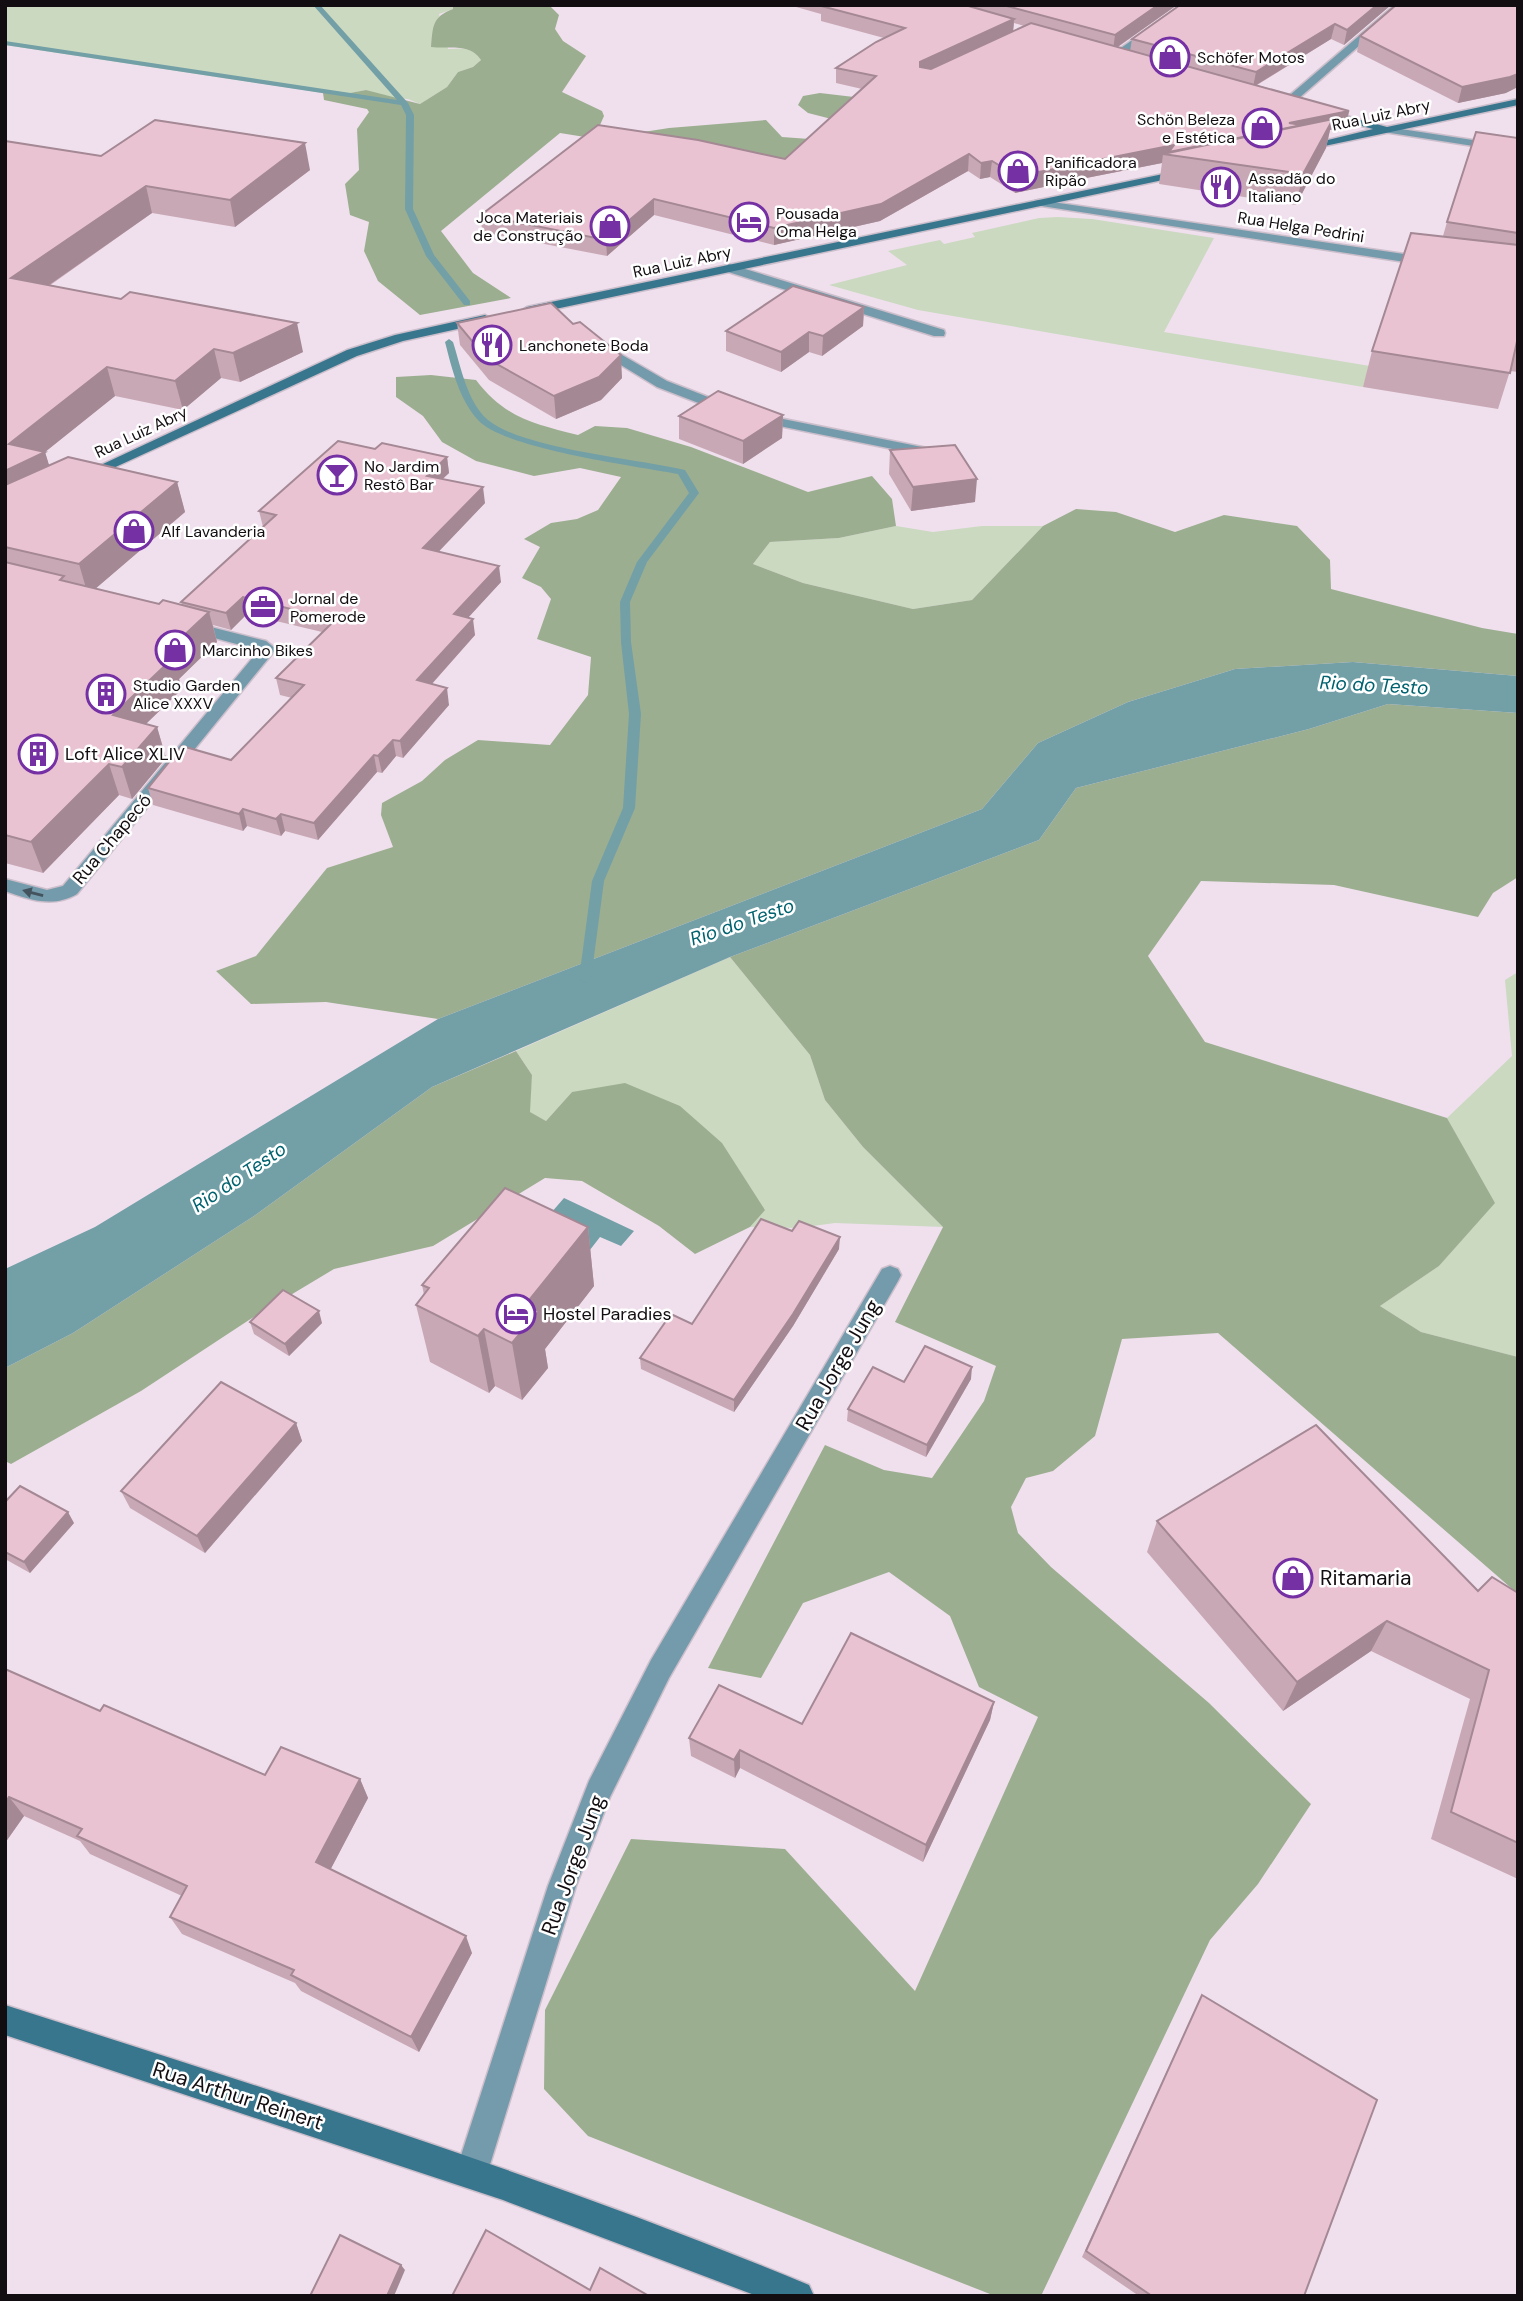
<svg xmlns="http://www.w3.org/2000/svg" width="1523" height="2301" font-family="'DM Sans',sans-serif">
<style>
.green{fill:#cad9c0}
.forest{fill:#9cae90}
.water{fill:#739fa7}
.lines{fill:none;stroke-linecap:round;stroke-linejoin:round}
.stream{fill:#739fa7;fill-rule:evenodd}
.street-casing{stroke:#ccbecb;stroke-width:3}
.secondary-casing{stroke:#ccbecb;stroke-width:3}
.street{fill:#749bab;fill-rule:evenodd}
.secondary{fill:#38768e;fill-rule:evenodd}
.wall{fill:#c9a8b5;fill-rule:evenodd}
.shaded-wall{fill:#a48894}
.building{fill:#eac3d3;stroke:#a48894;stroke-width:2}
.oneway{fill:#43545e}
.labels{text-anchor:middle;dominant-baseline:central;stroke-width:5;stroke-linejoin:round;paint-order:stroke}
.far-poi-label{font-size:16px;fill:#120d11;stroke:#fff;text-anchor:start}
.far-street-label{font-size:16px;fill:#120d11;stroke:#fff}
.poi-label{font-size:18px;fill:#120d11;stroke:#fff;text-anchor:start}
.street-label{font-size:18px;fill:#120d11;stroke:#fff}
.water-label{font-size:19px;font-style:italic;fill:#01626f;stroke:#fff}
.near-street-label{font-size:21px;fill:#120d11;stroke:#fff}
.near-poi-label{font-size:21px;fill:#120d11;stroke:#fff;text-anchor:start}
</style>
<rect width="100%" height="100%" fill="#f0e0ee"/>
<g class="green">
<path d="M5,5H453V9L439,14L448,49C463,48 472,47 481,60L473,67L458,72L447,87L420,104L408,99L389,98L366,90L350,93H323L5,45Z"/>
<path d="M1058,217L1092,219L1214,238L1164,332L1370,366L1363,387L918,310L829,285L907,265L888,251L940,240L944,244L975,237L972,233L1039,218Z"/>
<path d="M896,526L933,532L982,526H1043L972,600L913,609L803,583L753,564L770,542L839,538Z"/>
<path d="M730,957L810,1055L825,1100L863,1147L943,1227L835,1223L798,1228L750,1227L765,1209L572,1092L546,1121L529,1112L532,1075L516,1051Z"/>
<path d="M1518,972V1357L1421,1332L1380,1306L1439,1266L1494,1203L1447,1118L1512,1056L1505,980Z"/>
</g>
<g class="forest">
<path d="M453,5H549L559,15L555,29L563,41L586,56L562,92L602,111L604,116L600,125L624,135L669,128L766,120L782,137L878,144L885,159L734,161L560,133L441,231L473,273L511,298L420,315L378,281L364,251L369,222L350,215L345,184L359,170L357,129L369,112L367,109L324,100L323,93H350L366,90L420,104L447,87L458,72L473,67L481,60C470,43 449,49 431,47C433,26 432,17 453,9Z"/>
<path d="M820,93L854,97L859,126L808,113L798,105L803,96Z"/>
<path d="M431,375L476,380C505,418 534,424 578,435L595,426L627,428L691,447L808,492L872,476L892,499L896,526L839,538L770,542L753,564L803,583L913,609L972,600L1043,526L1076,509L1116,512L1175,532L1224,515L1297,526L1330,560L1331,589L1482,628L1518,634V676L1353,662L1235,669L1128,702L1038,743L982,809L438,1019L326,1002L251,1004L216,971L256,956L327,868L393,847L381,815L382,803L422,781L445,760L478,740L550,745L588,695L591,657L537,639L551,599L541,587L522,578L540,547L524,539L551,523L577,519L598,510L621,477L580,468L534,476L476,461L442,442L423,416L396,397V377Z"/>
<path d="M1388,704L1518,713V877L1493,893L1478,917L1334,885L1201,881L1148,956L1205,1042L1447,1118L1495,1203L1439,1266L1380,1306L1421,1332L1518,1357V1594L1218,1333L1122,1339L1095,1436L1053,1471L1026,1478L1011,1507L1018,1533L1051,1567L1209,1703L1311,1804L1258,1884L1210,1940L1041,2296H995L588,2136L544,2089L545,2010L631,1839L785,1849L915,1991L1038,1717L979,1687L950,1616L889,1572L803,1603L761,1678L708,1668L825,1445L884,1470L932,1478L984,1401L996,1366L895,1322L943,1227L863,1147L825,1100L810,1055L730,957L1039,840L1076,788L1309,729Z"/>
<path d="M516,1051L532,1075L530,1112L546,1121L572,1092L625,1083L680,1106L722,1143L765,1210L750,1227L695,1254L659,1226L582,1181L545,1178L433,1246L334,1269L249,1320L141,1391L11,1464L5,1461V1368L73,1333L254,1216L432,1087Z"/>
</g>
<g class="water">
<path d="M1353,662L1518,676V713L1388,704L1309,729L1076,788L1039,840L730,957L432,1087L254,1216L73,1333L5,1368V1269L95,1227L438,1019L982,809L1038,743L1128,702L1235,669Z"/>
<path d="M564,1198L634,1231L621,1246L600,1237L586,1255L551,1213Z"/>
</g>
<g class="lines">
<g class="stream">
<path d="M313,5H320L408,103L414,115L413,209L434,255L470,301V305H464L426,256L405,209L406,115L401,105L5,45V41L397,100Z"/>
<path d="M449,339L453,342C461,367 467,402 488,420C523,449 638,459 685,470L699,493L647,562L630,602L631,642L641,714L635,808L604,881L591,979L585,983L579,979L592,881L623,808L629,714L621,642L620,602L637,562L689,493L678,474C636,466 504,449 478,420C459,399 452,369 445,342Z"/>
</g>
<defs>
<g id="street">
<path d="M1182,5H1194L1119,59H1111V55Z"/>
<path d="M1395,5H1406L1291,105H1283V101Z"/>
<path d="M1388,127L1518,147V153L1384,132L1383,130Z"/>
<path d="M1039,200L1431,258L1437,262L1431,266L1035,205V201Z"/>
<path d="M729,264L944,330L945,333L944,336H934L725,271L723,268Z"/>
<path d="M598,341L667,381L744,411L937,450L944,454L937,458L735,417L657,387L593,348V342Z"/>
<path d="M187,621L266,641L276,649L77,894C53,908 30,900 5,891V879L47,890L63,886L259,650L181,629L179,626L181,623Z"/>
<path d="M890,1266L898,1269L901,1275L898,1281L669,1678L610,1797L576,1886L488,2171L483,2182L472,2187L461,2182L456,2171L548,1886L589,1781L651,1660L882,1269Z"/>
</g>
<g id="secondary">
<path d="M1518,99V105L1301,151L1295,148L1373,129L1316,114V110L1320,109L1387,127Z"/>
<path d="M1187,169L1193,172L1191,174L527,315L521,311L527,307Z"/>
<path d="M485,315L491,319L489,322L403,341L357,356L85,481L80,482L73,478L347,350L395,335Z"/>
<path d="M5,2005C276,2092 547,2176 809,2285L814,2296H757L503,2200L5,2035Z"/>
</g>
</defs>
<use href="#street" class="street-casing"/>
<use href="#secondary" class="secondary-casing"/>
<use href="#street" class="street"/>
<use href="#secondary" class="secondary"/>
</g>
<g class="wall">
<path d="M789,5H1177L1118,47L1130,51L1132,39L1180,5H1391L1344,45L1331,39L1257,85L1349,111L1346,127L1330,130L1326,148L1296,205L1159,184L1162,163L1066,182L1067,180L1063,183L1015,193L990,177L980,179L968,171L880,221L774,245L654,215L607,256L482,232L481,215L785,159L862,89L836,83V68L884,38L821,21V14ZM1014,23L1024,26L1013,31Z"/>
<path d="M1360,36L1506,93L1458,103L1357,52Z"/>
<path d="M1518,138V372L1510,371L1498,409L1363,387L1372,351L1443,236L1447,222Z"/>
<path d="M5,141L101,156L310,170L235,227L152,213L49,286L303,352L240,382L221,378L183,410L115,396L45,452L49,466L177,482L185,512L95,589L159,604L182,605L181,602L263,527L259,511L375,449L447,457L449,473L442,479L485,503L438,552L501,582L468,617L475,635L432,684L449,705L403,758L396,756L382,773L377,772L318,840L285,831L281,836L247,826L243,831L153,805L148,788L231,760L292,698L280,695L276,678L322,632L247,614L231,630L213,625L217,642L179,679L182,689L146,724L157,727L166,758L132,799L119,795L43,873L5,863Z"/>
<path d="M864,307L863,326L822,356L809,352L781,372L726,351V331Z"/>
<path d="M457,323L622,378L601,400L556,419L489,380L460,345Z"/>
<path d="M783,415L782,438L743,464L679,439V416Z"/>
<path d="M890,450L975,502L911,511L889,474Z"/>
<path d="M588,1227L594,1286L545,1349L548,1368L522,1400L495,1386L489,1393L430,1362L416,1305L424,1295L422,1285Z"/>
<path d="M792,1231L839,1249L793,1326L734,1412L641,1369L640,1358L692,1324Z"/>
<path d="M250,1322L322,1323L289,1356L254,1334Z"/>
<path d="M971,1379L926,1457L847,1421L848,1409L904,1382Z"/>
<path d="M296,1423L302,1441L205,1553L130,1508L121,1491Z"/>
<path d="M5,1502L74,1523L30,1573L5,1559Z"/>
<path d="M1157,1521L1478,1591L1518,1593V1879L1431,1839L1470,1699L1371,1651L1283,1711L1147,1552Z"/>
<path d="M5,1669L100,1711L265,1775L360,1779L368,1798L330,1870L472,1953L419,2052L301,1991L295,1983L182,1934L170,1917L182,1896L90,1854L80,1841L24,1816L5,1843Z"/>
<path d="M994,1702L990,1720L923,1862L740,1768L735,1778L691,1756L689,1738Z"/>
<path d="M1202,1995L1304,2296H1139L1082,2257L1198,2003Z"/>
</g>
<g class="shaded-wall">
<path d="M1158,5H1177L1113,50L1115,35Z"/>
<path d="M1377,5H1391L1344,45L1347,30Z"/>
<path d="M1014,19L1013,34L919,78L920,62Z"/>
<path d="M1335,24L1331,39L1253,87L1256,72Z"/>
<path d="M1518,74V87L1506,93L1458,103L1462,87Z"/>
<path d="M1349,111L1346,127L1330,130L1326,148L1296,205L1303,174L1163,154L1162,163L1066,182L1067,180L1063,183L1015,193L1017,176L1071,162L1289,123Z"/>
<path d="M305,143L310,170L235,227L230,200Z"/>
<path d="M969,154L968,171L880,221L774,245V228Z"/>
<path d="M992,161L990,177L980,179L981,163Z"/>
<path d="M146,186L152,213L19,306L11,278Z"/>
<path d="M654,199V215L607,256L606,240Z"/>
<path d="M864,307L863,326L822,356L823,336Z"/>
<path d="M297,323L303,352L240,382L233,353Z"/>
<path d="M809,332V352L781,372V352Z"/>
<path d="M214,349L221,378L183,410L175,381Z"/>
<path d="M621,355L622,378L601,400L556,419L554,396Z"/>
<path d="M107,367L115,396L45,452L54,481L5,506V471L9,444Z"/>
<path d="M783,415L782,438L743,464V441Z"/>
<path d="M447,457L449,473L429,492L427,476Z"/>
<path d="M977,479L975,502L911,511L913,487Z"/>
<path d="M177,482L185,512L88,595L79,564Z"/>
<path d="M483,487L485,503L426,565L423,548Z"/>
<path d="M499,566L501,582L456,631L454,614Z"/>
<path d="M243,597L247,614L231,630L226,613Z"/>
<path d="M209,612L217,642L179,679L182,689L123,746L113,715L163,655Z"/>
<path d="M473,619L475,635L420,697L417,680Z"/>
<path d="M447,688L449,705L403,758L400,741Z"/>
<path d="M157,727L166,758L132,799L122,767Z"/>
<path d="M393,740L396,756L382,773L378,756Z"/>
<path d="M374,755L377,772L318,840L314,823Z"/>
<path d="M109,764L119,795L43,873L31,842Z"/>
<path d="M243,809L247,826L243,831L239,814Z"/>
<path d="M281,814L285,831L281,836L276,819Z"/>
<path d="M588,1227L594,1286L545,1349L548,1368L522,1400L512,1343L526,1304Z"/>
<path d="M840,1237L839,1249L793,1326L734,1412V1400Z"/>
<path d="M319,1311L322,1323L289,1356L285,1344Z"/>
<path d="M484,1329L495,1386L489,1393L478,1336Z"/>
<path d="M972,1367L971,1379L926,1457L927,1445Z"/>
<path d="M296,1423L302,1441L205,1553L197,1536Z"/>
<path d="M68,1512L74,1523L30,1573L24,1562Z"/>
<path d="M1387,1621L1371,1651L1283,1711L1297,1682Z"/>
<path d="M994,1702L990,1720L923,1862L926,1845Z"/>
<path d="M740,1750V1768L735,1778L734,1760Z"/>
<path d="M360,1779L368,1798L325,1880L316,1862Z"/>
<path d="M9,1797L24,1816L5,1843V1803Z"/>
<path d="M466,1936L472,1953L419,2052L411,2037Z"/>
<path d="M401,2265L405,2270L394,2296H387Z"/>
</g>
<g class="building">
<path d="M822,5H965L1014,19L920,62V67L931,69L1031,23L1349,111L1289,123L1302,125L1169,152L1174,145L1068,166L1071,162L1065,167L1017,176L992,161L981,163L969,154L881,204L774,228L654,199L606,240L481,215L598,125L698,140L785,159L876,76L836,68L876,42L905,28L821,6Z"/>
<path d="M1003,5H1158L1115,35Z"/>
<path d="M1180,5H1377L1347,30L1335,24L1256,72L1132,39Z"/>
<path d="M1396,5H1518V74L1510,77L1462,87L1360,36Z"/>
<path d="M1333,119L1303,174L1163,154Z"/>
<path d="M155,120L305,143L230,200L146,186L11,278L121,299L130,292L297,323L233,353L214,349L175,381L107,367L9,444L45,452L5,471V141L101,156Z"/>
<path d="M1476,132L1518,138V233L1447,222Z"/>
<path d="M1411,233L1518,245V337L1510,373L1372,351Z"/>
<path d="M793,286L864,307L823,336L809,332L781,352L726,331Z"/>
<path d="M551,303L573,324L580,322L621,355L599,377L554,396L486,358L457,323Z"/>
<path d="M718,391L783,415L743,441L679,416Z"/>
<path d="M338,441L375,449L382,443L447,457L427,476L483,487L423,548L499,566L454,614L473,619L417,680L447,688L400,741L393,740L378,756L374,755L314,823L281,814L276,819L243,809L239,814L148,788L182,746L231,760L304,685L276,678L335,620L243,597L226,613L181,602L276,515L259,511Z"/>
<path d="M955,445L977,479L913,487L890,450Z"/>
<path d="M68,457L177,482L79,564L5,547V485Z"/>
<path d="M5,562L64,576L60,580L159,604L163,600L209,612L163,655L173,658L113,715L157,727L122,767L109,764L31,842L5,835Z"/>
<path d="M505,1188L588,1227L526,1304L539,1311L512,1343L484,1329L478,1336L416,1305L429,1288L422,1285Z"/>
<path d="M761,1219L792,1231L799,1221L840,1237L793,1314L734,1400L640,1358L671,1314L692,1324Z"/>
<path d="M283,1290L319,1311L285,1344L250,1322Z"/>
<path d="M925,1346L972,1367L927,1445L848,1409L873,1367L904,1382Z"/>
<path d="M221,1382L296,1423L197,1536L121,1491Z"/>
<path d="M1316,1425L1478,1591L1492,1577L1518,1593V1843L1451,1812L1489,1670L1387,1621L1297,1682L1157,1521Z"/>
<path d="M20,1486L68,1512L24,1562L5,1552V1502Z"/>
<path d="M851,1633L994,1702L926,1845L740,1750L734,1760L689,1738L719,1685L802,1724Z"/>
<path d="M5,1669L100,1711L104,1705L265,1775L281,1747L360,1779L316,1862L466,1936L411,2037L291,1975L294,1970L170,1917L187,1886L77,1836L82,1829L9,1797L5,1803Z"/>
<path d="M1202,1995L1377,2100L1304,2296H1152L1086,2251Z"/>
<path d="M486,2230L590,2290L600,2268L649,2296H452Z"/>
<path d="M340,2235L401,2265L387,2296H310Z"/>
</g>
<defs><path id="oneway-solid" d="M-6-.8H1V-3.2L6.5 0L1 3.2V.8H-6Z" transform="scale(1.75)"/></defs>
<use class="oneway" href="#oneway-solid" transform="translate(33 893) rotate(-165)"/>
<defs>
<symbol id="shop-ring" viewBox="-11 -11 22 22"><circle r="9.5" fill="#fff" stroke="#7530a4" stroke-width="1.5"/><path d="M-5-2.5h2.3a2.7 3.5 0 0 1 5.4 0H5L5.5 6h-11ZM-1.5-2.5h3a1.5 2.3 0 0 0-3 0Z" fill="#7530a4"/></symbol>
<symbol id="restaurant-ring" viewBox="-11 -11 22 22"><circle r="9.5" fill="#fff" stroke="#7530a4" stroke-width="1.5"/><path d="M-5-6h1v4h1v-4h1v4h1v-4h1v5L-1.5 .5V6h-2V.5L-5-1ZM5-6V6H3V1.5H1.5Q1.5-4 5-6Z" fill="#7530a4"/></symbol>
<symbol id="hotel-ring" viewBox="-11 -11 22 22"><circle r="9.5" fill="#fff" stroke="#7530a4" stroke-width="1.5"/><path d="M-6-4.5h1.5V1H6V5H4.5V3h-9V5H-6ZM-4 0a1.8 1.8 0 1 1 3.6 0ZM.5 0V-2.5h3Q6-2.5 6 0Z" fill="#7530a4"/></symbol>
<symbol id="bar-ring" viewBox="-11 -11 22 22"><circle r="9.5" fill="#fff" stroke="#7530a4" stroke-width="1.5"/><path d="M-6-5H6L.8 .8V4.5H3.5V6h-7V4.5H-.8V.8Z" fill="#7530a4"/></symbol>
<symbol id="office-ring" viewBox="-11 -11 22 22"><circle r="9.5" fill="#fff" stroke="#7530a4" stroke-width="1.5"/><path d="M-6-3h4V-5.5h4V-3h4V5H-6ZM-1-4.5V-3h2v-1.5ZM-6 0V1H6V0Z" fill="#7530a4"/></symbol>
<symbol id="building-ring" viewBox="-11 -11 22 22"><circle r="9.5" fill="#fff" stroke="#7530a4" stroke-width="1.5"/><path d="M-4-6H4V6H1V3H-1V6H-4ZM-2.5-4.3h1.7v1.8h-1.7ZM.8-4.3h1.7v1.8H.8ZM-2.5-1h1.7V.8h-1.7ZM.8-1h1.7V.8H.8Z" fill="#7530a4"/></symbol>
</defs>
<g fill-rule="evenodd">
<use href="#shop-ring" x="1148" y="35" width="44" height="44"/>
<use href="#shop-ring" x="1240" y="106" width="44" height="44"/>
<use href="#shop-ring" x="996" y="149" width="44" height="44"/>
<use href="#restaurant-ring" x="1199" y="165" width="44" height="44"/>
<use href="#hotel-ring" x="727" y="200" width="44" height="44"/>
<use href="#shop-ring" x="588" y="204" width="44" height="44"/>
<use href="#restaurant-ring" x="470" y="323" width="44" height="44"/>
<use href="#bar-ring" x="315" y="453" width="44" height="44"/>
<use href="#shop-ring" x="112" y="509" width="44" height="44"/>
<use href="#office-ring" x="241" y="585" width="44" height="44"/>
<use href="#shop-ring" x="153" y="628" width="44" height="44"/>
<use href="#building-ring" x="84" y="672" width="44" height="44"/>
<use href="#building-ring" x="16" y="732" width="44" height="44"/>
<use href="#hotel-ring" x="494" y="1292" width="44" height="44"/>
<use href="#shop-ring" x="1271" y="1556" width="44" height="44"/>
</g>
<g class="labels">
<g class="far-poi-label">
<text x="1197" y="57">Schöfer Motos</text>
<text x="1235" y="119" text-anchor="end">Schön Beleza<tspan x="1235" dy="18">e Estética</tspan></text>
<text x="1045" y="162">Panificadora<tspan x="1045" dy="18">Ripão</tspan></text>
<text x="1248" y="178">Assadão do<tspan x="1248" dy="18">Italiano</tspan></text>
<text x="776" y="213">Pousada<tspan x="776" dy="18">Oma Helga</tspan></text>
<text x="583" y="217" text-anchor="end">Joca Materiais<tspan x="583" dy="18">de Construção</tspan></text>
<text x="519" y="345">Lanchonete Boda</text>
<text x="364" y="466">No Jardim<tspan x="364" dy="18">Restô Bar</tspan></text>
<text x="161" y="531">Alf Lavanderia</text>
<text x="290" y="598">Jornal de<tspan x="290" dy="18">Pomerode</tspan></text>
<text x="202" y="650">Marcinho Bikes</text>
<text x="133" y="685">Studio Garden<tspan x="133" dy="18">Alice XXXV</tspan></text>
</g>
<g class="far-street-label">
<text transform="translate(1381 115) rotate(-12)">Rua Luiz Abry</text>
<text transform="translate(1301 227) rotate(9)">Rua Helga Pedrini</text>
<text transform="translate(682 262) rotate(-12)">Rua Luiz Abry</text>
<text transform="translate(141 432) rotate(-25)">Rua Luiz Abry</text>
</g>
<g class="poi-label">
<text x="65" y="754">Loft Alice XLIV</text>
<text x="543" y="1314">Hostel Paradies</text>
</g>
<g class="street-label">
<text transform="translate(112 839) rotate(-50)">Rua Chapecó</text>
</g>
<g class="water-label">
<text transform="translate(1374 685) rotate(3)">Rio do Testo</text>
<text transform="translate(742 922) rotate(-19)">Rio do Testo</text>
<text transform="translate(239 1177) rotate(-34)">Rio do Testo</text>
</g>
<g class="near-street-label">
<text transform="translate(838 1365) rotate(-60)">Rua Jorge Jung</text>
<text transform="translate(573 1865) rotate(-70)">Rua Jorge Jung</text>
<text transform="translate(238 2096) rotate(18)">Rua Arthur Reinert</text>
</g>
<g class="near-poi-label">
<text x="1320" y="1578">Ritamaria</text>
</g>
</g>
<rect width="1523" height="2301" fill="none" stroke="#120d11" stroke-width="14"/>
</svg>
